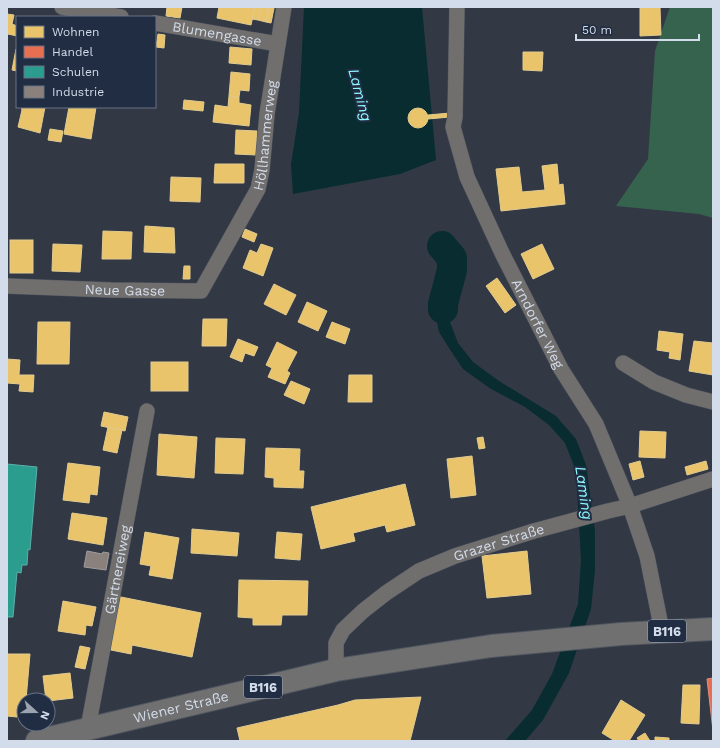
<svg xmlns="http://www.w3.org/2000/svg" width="720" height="748" font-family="'Work Sans',sans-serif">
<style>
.forest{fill:#36634e}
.water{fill:#082c2f}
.homes{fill:#e9c46a;stroke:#e2cb90}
.shops{fill:#e76f51;stroke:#e1907f}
.schools{fill:#2a9d8f;stroke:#5db0aa}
.industry{fill:#8a817c;stroke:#a09c9d}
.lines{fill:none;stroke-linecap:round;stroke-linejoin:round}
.river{stroke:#082c2f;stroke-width:30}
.minor-casing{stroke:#515761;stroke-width:16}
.primary-casing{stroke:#515761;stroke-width:24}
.minor{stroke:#716f6e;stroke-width:15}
.primary{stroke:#717071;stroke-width:22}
.labels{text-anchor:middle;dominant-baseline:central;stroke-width:4;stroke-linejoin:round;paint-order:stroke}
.shield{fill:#202d42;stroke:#9da8b8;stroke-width:1}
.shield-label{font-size:13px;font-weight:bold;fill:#d3dcea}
.street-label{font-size:14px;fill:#d3dcea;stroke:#202d42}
.water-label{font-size:15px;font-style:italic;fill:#8df9ff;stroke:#202d42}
</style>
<rect width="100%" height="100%" fill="#323945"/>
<path class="forest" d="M670,7H713V218L699,214L616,206L648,159L655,51Z"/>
<g class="water">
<path d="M304,7H422L436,160L400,174L293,194L291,164L299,113Z"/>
<path d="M448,268L460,272L449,306L450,322L458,343L473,362L499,381L556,416L576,439L586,465L595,531V570L591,609L569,673L543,720L525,741H505L532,710L552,674L578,604L581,560L576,471L565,443L549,425L525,407L491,389L463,369L449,348L439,332L437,322L438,298Z"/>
</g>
<g class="homes">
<path d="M167,7H182L180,18L166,16Z"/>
<path d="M219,7H255L251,25L217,18Z"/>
<path d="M255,7H262L258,20L252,19Z"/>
<path d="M262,7H269L266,22L258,20Z"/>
<path d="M269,7L274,8L271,23L266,22Z"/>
<path d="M640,7H660L661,35L640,36Z"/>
<path d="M7,14L14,15L12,24L17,26V36L8,34L7,37Z"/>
<path d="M158,34L165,35L164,48L156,47Z"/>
<path d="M230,47L252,49L251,65L229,63Z"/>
<path d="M16,49H17V71L12,70Z"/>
<path d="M523,52H543L542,71L523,70Z"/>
<path d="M231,72L250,74L249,91L240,90L239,97L229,96Z"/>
<path d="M229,96L239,97V103L251,105L249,126L213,122L215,105L228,107Z"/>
<path d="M184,100L204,102L203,111L183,109Z"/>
<path d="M21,107H45L40,133L18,127L22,110Z"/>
<path d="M69,107H96L91,139L64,134Z"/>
<circle cx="418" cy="118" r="10"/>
<path d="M450,113V117L428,119V115Z"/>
<path d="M50,129L63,131L61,142L48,140Z"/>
<path d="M236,130L257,131L256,155L235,154Z"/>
<path d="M215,164H244V183H214Z"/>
<path d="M557,164L559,185L563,184L565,204L501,211L496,169L519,167L522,192L545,190L542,166Z"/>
<path d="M171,177L201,178L200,202L170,201Z"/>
<path d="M145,226L174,228L175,253L144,252Z"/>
<path d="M245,229L257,234L254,242L242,237Z"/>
<path d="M103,231L132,232L131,259H102Z"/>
<rect x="10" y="240" width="23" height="33"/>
<path d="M53,244L82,245L80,272L52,271Z"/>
<path d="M261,244L273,248L263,276L243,268L250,250L257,253Z"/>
<path d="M542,244L554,269L533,279L521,254Z"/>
<path d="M184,266H190V279H183Z"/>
<path d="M497,278L516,305L505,313L486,286Z"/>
<path d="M274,284L296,295L286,315L264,304Z"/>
<path d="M307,302L327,311L318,331L298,322Z"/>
<path d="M203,319H227L226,346H202Z"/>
<path d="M38,322H70L69,364H37Z"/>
<path d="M332,322L350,329L345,344L326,337Z"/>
<path d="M659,331L683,334L680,360L669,358L670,352L657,350Z"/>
<path d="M238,339L258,347L254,356L245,353L242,362L230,357Z"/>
<path d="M694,341L713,343V375L689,371Z"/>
<path d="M277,342L297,352L287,371L290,373L285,384L268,377L272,368L266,365Z"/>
<path d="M7,359L20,360L19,375H34L33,392L19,391L20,384L7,383Z"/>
<rect x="151" y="362" width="37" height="29"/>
<path d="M349,375H372V402H348Z"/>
<path d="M291,381L310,389L304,404L284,395Z"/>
<path d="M104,412L128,417L125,431L101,426Z"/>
<path d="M108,427L122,430L117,453L103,450Z"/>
<path d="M640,431L666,432L665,458L639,457Z"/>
<path d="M159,434L197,437L194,478L157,475Z"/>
<path d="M483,437L485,448L479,449L477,438Z"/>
<path d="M216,438L245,439L243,474L215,473Z"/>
<path d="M266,448L300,449L299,471H304L303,488L274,487V478L265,477Z"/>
<path d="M472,456L476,495L451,498L447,459Z"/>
<path d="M640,461L644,477L633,480L629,464Z"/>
<path d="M706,461L708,469L687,475L685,467Z"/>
<path d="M68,463L100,467L97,495L90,494L89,503L63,500Z"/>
<path d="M405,484L415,525L387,532L385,525L353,533L355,541L321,549L311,507Z"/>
<path d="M72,513L107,518L103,545L68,539Z"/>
<path d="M192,529L239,533L237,556L191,553Z"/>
<path d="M145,532L179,538L172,579L149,575L151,566L140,564Z"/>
<path d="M277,532L302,534L300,560L275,558Z"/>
<path d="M527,551L531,594L487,598L482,556Z"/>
<path d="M239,580L308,581L307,615H282L281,625H253V618L238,617Z"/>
<path d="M116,596L201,613L192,657L132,645L131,654L106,649Z"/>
<path d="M63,601L96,607L92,626L86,625L85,635L58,631Z"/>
<path d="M80,646L90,648L85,669L75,667Z"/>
<path d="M7,654H30L26,700H24V706L17,705V717L7,716Z"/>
<path d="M70,673L73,698L48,701V700H46L43,676Z"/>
<path d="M683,685H700L699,724L681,723Z"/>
<path d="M421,697L410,741H240L237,728L338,705L355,700Z"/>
<path d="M621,700L645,715L629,741H615L602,733Z"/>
<path d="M645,733L650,741H639L637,738Z"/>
<path d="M655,737L669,738V741H655Z"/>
</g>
<path class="shops" d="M713,678V731L707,679Z"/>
<path class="schools" d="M7,464L37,467L30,550L28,549L27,565H22L21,573L17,572L13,617H7Z"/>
<path class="industry" d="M87,551L102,554L103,552L109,553L106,570L84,567Z"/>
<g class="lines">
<path class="river" d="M442,246L452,258V270L443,304V309"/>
<defs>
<g id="minor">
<path d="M62,7L121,17"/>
<path id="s1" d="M457,7L455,117L453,127L467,177L502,253L561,369L596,424L630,506L647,556L662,631"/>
<path id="s2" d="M155,23L278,44"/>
<path id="s3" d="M7,286L111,290L201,291L258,189L262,170L267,114L284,7"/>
<path d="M623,363L654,382L686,395L713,402"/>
<path id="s4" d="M336,670V643L343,630L363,611L386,593L419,571L455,556L534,531L608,511L630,506L713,479"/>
<path id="s5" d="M88,728L147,411"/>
</g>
<g id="primary">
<path id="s6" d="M37,741L336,670L491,646L621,634L713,629"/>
</g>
</defs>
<use href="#minor" class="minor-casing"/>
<use href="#primary" class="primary-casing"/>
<use href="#minor" class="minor"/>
<use href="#primary" class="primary"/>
</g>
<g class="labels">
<g class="shield">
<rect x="648" y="620" width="38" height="22" rx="3"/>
<rect x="244" y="676" width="38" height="22" rx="3"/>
</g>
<g class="shield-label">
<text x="667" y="631">B116</text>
<text x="263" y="687">B116</text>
</g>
<g class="street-label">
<text stroke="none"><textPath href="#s2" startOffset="63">Blumengasse</textPath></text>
<text stroke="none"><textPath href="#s3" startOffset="365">Höllhammerweg</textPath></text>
<text stroke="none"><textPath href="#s3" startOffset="118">Neue Gasse</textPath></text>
<text stroke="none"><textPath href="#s1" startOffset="335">Arndorfer Weg</textPath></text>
<text stroke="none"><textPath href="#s4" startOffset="223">Grazer Straße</textPath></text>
<text stroke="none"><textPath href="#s5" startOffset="161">Gärtnereiweg</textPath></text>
<text stroke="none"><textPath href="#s6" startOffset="148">Wiener Straße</textPath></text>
</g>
<g class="water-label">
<text transform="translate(360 95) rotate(75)">Laming</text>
<text transform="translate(584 493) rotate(82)">Laming</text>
</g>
</g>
<rect width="720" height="748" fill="none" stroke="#d3dcea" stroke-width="16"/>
<rect x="16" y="16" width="140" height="92" fill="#202d42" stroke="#687385"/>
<rect x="24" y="26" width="20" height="12" fill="#e9c46a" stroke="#687385"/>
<text x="52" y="36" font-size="12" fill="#d3dcea">Wohnen</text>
<rect x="24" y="46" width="20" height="12" fill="#e76f51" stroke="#687385"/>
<text x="52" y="56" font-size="12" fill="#d3dcea">Handel</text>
<rect x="24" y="66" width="20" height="12" fill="#2a9d8f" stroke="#687385"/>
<text x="52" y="76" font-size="12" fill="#d3dcea">Schulen</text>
<rect x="24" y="86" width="20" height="12" fill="#8a817c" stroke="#687385"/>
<text x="52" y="96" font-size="12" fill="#d3dcea">Industrie</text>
<g transform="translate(36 712) rotate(111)"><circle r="19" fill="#202d42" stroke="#687385"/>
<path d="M0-3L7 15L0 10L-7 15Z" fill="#9ba3b0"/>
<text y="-6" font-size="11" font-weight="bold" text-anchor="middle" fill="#d3dcea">N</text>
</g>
<path d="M576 34v6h123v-6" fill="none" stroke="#d3dcea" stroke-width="2"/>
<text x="582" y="34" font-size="12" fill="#d3dcea" stroke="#202d42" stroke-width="3" paint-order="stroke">50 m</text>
</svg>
